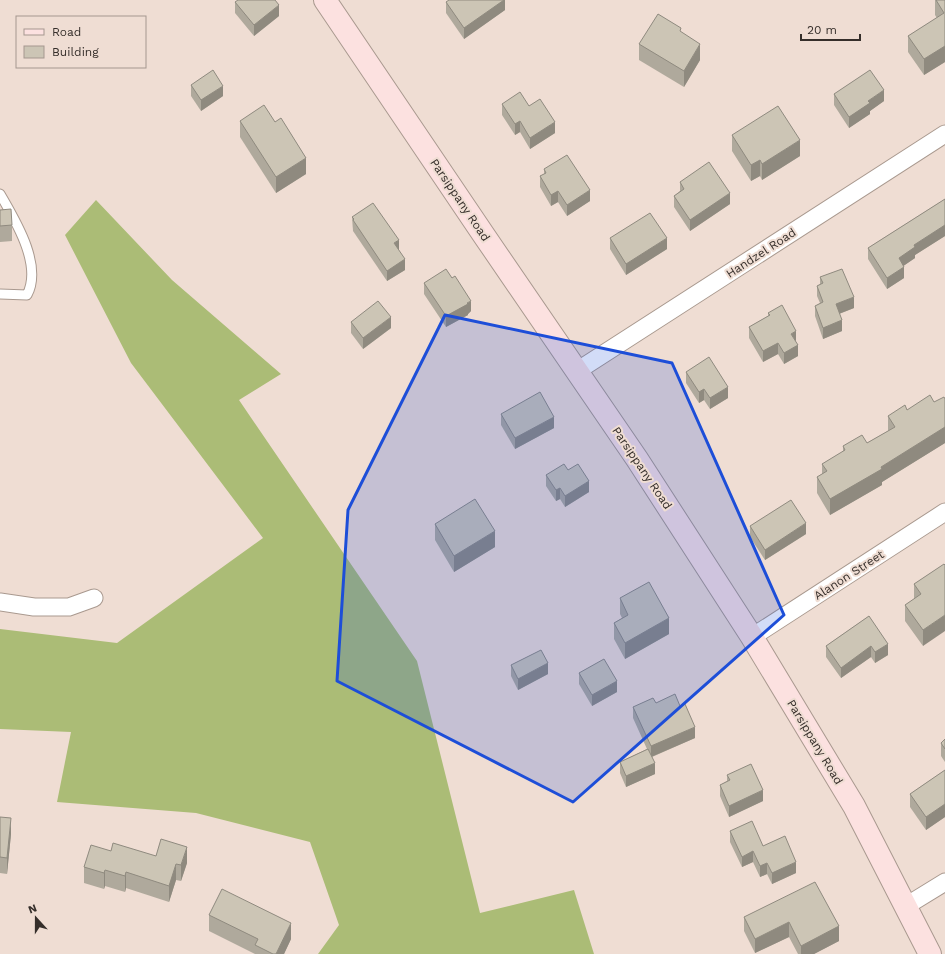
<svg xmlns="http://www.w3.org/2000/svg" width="945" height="954" font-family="'Work Sans',sans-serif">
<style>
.forest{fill:#abbc76}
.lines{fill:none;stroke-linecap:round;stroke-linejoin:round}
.lane-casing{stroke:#a9998f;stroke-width:11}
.street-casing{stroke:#a9998f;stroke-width:19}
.secondary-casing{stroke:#a9998f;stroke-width:24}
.lane{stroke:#fff;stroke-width:9}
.street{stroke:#fff;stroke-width:17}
.secondary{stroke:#fce1e0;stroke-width:22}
.wall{fill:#afa99c}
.shaded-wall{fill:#8f8a7f}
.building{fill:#ccc5b5;stroke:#8f8a7f}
.marked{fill:#1d4ed8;fill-opacity:0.2;stroke:#1d4ed8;stroke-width:3;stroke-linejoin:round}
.labels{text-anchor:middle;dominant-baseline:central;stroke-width:4;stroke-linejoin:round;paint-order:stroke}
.street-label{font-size:12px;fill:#352e2a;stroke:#efddd3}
</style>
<rect width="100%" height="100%" fill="#efddd3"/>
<path class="forest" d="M96,200L172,280L281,374L239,400L417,661L480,913L574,890L594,954H318L339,925L310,842L196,813L57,802L71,732L0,729V629L117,643L263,538L131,363L65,235Z"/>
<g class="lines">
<defs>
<path id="lane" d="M0,194C15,220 43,265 27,295L0,294"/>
<g id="street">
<path d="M577,371L945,134"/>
<path d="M0,602L34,607H69L94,598"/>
<path d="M752,637L945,512"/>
<path d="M906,906L945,882"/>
</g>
<path id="secondary" d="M325,0L483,234L637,459L752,637L854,806L930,954"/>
</defs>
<use href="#lane" class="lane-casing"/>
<use href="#street" class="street-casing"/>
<use href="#secondary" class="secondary-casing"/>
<use href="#lane" class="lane"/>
<use href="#street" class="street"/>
<use href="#secondary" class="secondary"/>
</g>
<g class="wall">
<path d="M505,0V10L464,39L446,13V2Z"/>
<path d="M935,0H945V62L924,75L908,52V36L937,18L935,15Z"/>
<path d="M235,2L279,16L254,36L235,13Z"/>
<path d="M639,44L700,60L684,87L639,60Z"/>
<path d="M191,85L223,96L201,111L191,96Z"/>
<path d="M834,94L884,101L870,111V114L849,128L834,105Z"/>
<path d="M502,104L529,106L555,133L530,149L520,132L515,135L502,115Z"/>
<path d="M240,121L306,174L276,193L240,137Z"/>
<path d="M732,135L800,156L762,180L760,176L751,181L732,151Z"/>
<path d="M544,169L590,201L567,216L558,202L551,206L540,187V176L544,174Z"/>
<path d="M680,182L730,204L690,231L674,207V196L680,191Z"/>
<path d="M945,199V236L915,255V258L903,266L904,278L887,289L868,259V248Z"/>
<path d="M0,210L12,225V241L0,242Z"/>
<path d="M352,217L399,251L405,270L387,281L353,231Z"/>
<path d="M610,238L667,249L626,275L610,249Z"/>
<path d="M820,277L854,308L839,314L842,331L823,339L815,316V306L820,303L817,296V286L820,284Z"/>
<path d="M424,283L471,311L468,314V315L446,327L424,294Z"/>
<path d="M768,313L796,342L798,356L784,364L778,354L763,362L749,338V327L768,316Z"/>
<path d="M351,322L391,328L363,349L351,333Z"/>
<path d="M686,372L728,398L710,409L704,400L699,403L686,383Z"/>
<path d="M945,399V443L882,482V485L830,515L817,493V477L822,474V464L843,452V446L867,443L888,431V416Z"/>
<path d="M501,414L554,428L515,449L501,425Z"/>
<path d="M568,470L589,492L565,507L560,499L556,501L546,486V475Z"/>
<path d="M435,524L495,547L454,572L435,540Z"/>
<path d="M750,526L806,534L765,560L750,537Z"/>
<path d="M945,565L923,646L905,621V605L914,599V584Z"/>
<path d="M620,598L669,634L625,659L614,639V623L622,618L620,614Z"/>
<path d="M869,616L888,655L875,663L871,657L841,678L826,657V646Z"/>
<path d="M511,665L548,674L518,690L511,676Z"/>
<path d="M579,673L617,692L592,706L579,684Z"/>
<path d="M656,703L695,738L652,757L655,774L626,787L620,773V762L647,749L633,718V707Z"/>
<path d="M945,739V762L941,756V743Z"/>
<path d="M945,770V817L926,830L910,807V794Z"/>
<path d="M727,775L763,801L729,817L720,796V785L727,781Z"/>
<path d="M0,817L11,834L7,874L0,873Z"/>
<path d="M730,831L763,846L796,873L772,884L767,874L760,877L753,862L742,867L730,842Z"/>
<path d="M111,851L156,856L187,863L181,881L176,880L169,902L126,888L125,892L105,886L104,889L84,883V867Z"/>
<path d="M209,915L291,939L284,954H255L209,931Z"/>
<path d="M744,917L839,926V941L814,954H798L789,937L755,953L744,931Z"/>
</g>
<g class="shaded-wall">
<path d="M504,0H505V10L464,39V28Z"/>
<path d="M279,5V16L254,36V25Z"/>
<path d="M700,44V60L684,87V71Z"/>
<path d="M945,46V62L924,75V59Z"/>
<path d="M223,86V96L201,111V100Z"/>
<path d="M884,90V101L870,111V114L849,128V117L868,101Z"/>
<path d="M520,121V132L515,135V124Z"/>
<path d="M555,122V133L530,149V138Z"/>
<path d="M800,140V156L762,180V164Z"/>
<path d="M306,158V174L276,193V177Z"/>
<path d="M760,160V176L751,181V165Z"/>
<path d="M590,190V201L567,216V205Z"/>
<path d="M558,191V202L551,206V195Z"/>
<path d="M730,193V204L690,231V220Z"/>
<path d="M945,225V236L915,255V258L899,269V258L914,245Z"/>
<path d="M667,238V249L626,275V264Z"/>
<path d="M399,240V251L394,243Z"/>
<path d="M405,259V270L387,281V271Z"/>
<path d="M904,267V278L887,289V278Z"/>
<path d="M854,297V308L836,315V304Z"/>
<path d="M471,301V311L468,314V315L446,327V316Z"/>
<path d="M391,317V328L363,349V338Z"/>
<path d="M842,320V331L823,339V328Z"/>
<path d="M796,331V342L791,334Z"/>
<path d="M778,343V354L763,362V351Z"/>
<path d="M798,345V356L784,364V353Z"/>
<path d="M728,387V398L710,409V398Z"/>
<path d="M704,389V400L699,403V392Z"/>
<path d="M554,417V428L515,449V438Z"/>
<path d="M945,427V443L882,482V485L830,515V499Z"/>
<path d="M589,481V492L565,507V496Z"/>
<path d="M560,488V499L556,501V490Z"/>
<path d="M806,523V534L765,560V550Z"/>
<path d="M495,531V547L454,572V556Z"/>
<path d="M945,615V631L923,646V630Z"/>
<path d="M669,618V634L625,659V643Z"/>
<path d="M888,644V655L875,663V652Z"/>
<path d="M871,646V657L841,678V668Z"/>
<path d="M548,663V674L518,690V679Z"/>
<path d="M617,681V692L592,706V695Z"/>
<path d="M695,727V738L651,757V746Z"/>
<path d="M655,763V774L626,787V776Z"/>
<path d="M763,790V801L729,817V806Z"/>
<path d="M945,804V817L926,830V817Z"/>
<path d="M11,818V834L7,874V858Z"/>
<path d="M187,847V863L181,881V865Z"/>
<path d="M753,851V862L742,867V857Z"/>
<path d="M796,862V873L772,884V873Z"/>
<path d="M767,863V874L760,877V866Z"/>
<path d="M176,864V880L169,902V886Z"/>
<path d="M105,870V886L104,889V873Z"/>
<path d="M126,872V888L125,892V876Z"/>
<path d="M789,922V937L755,953V939Z"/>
<path d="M291,923V939L284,954H276Z"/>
<path d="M839,926V941L814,954H801V946Z"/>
</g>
<g class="building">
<path d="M238,0H275L279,5L254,25L235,2Z"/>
<path d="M449,0H504L464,28L446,2Z"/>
<path d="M936,0H945V46L924,59L908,36L944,13Z"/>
<path d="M658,14L681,28L680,31L700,44L684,71L639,44Z"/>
<path d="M213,70L223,86L201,100L191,85Z"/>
<path d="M870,70L884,90L868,101L870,103L849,117L834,94Z"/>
<path d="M520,92L529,106L540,99L555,122L530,138L520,121L515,124L502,104Z"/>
<path d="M264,105L275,122L281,118L306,158L276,177L240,121Z"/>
<path d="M778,106L800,140L762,164L760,160L751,165L732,135Z"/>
<path d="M567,155L590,190L567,205L558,191L551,195L540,176L546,173L544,169Z"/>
<path d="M709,162L730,193L690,220L674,196L684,189L680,182Z"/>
<path d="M945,199V225L914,245L915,247L899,258L904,267L887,278L868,248Z"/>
<path d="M373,203L399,240L394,243L405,259L387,271L353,220L354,219L352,217Z"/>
<path d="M11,209L12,225L0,226V210Z"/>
<path d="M650,213L667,238L626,264L610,238Z"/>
<path d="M446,269L452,278L455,276L471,301L467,303L468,304L446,316L424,283Z"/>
<path d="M842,269L854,297L836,304L842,320L823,328L815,306L823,302L817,286L823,283L820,277Z"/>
<path d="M378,301L391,317L363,338L351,322Z"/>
<path d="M782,305L796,331L791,334L798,345L784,353L778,343L763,351L749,327L770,315L768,313Z"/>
<path d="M709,357L728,387L710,398L704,389L699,392L686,372Z"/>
<path d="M540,392L554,417L515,438L501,414Z"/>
<path d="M930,395L934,402L944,397L945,399V427L881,467L882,469L830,499L817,477L827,471L822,464L845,450L843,446L862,435L867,443L895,427L888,416L905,405L907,410Z"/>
<path d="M564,464L568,470L578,464L589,481L565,496L560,488L556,490L546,475Z"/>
<path d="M475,499L495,531L454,556L435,524Z"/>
<path d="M791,500L806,523L765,550L750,526Z"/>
<path d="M944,564L945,565V615L923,630L905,605L921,594L914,584Z"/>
<path d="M649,582L669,618L625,643L614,623L628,615L620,598Z"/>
<path d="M869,616L888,644L875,652L871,646L841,668L826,646Z"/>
<path d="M541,650L548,663L518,679L511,665Z"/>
<path d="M604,659L617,681L592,695L579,673Z"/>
<path d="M675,694L680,706L685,704L695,727L651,746L633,707L653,698L656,703Z"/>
<path d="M945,739V749L941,743Z"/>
<path d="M648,749L655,763L626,776L620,762Z"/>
<path d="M751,764L763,790L729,806L720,785L730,780L727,775Z"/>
<path d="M945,770V804L926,817L910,794Z"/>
<path d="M0,817L11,818L7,858L0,857Z"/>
<path d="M752,821L763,846L785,836L796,862L772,873L767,863L760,866L753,851L742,857L730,831Z"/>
<path d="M161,839L187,847L181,865L176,864L169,886L126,872L125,876L105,870L104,873L84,867L91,845L111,851L113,843L156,856Z"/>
<path d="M815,882L839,926L801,946L789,922L755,939L744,917Z"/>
<path d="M222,889L291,923L276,954H273L255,945L258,939L209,915Z"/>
</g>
<path class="marked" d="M445,315L672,363L784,615L573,802L337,681L348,510Z"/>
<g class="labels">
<g class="street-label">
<text transform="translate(460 200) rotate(56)">Parsippany Road</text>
<text transform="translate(761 253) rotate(-33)">Handzel Road</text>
<text transform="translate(642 468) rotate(56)">Parsippany Road</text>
<text transform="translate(849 575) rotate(-33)">Alanon Street</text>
<text transform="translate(815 742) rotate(59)">Parsippany Road</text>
</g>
</g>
<rect x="16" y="16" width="130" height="52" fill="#efddd3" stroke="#a5978f"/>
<rect x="24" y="29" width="20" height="6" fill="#fce1e0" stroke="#a5978f"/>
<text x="52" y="36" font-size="12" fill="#352e2a">Road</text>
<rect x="24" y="46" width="20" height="12" fill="#ccc5b5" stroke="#a5978f"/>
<text x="52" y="56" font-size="12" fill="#352e2a">Building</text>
<g transform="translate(36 918) rotate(339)" stroke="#efddd3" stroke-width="3" paint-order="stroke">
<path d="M0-3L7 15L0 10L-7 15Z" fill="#352e2a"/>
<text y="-6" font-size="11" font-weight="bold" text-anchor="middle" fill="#352e2a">N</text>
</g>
<path d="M801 34v6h59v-6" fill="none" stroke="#352e2a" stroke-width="2"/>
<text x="807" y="34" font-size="12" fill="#352e2a" stroke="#efddd3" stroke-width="3" paint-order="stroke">20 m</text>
</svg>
